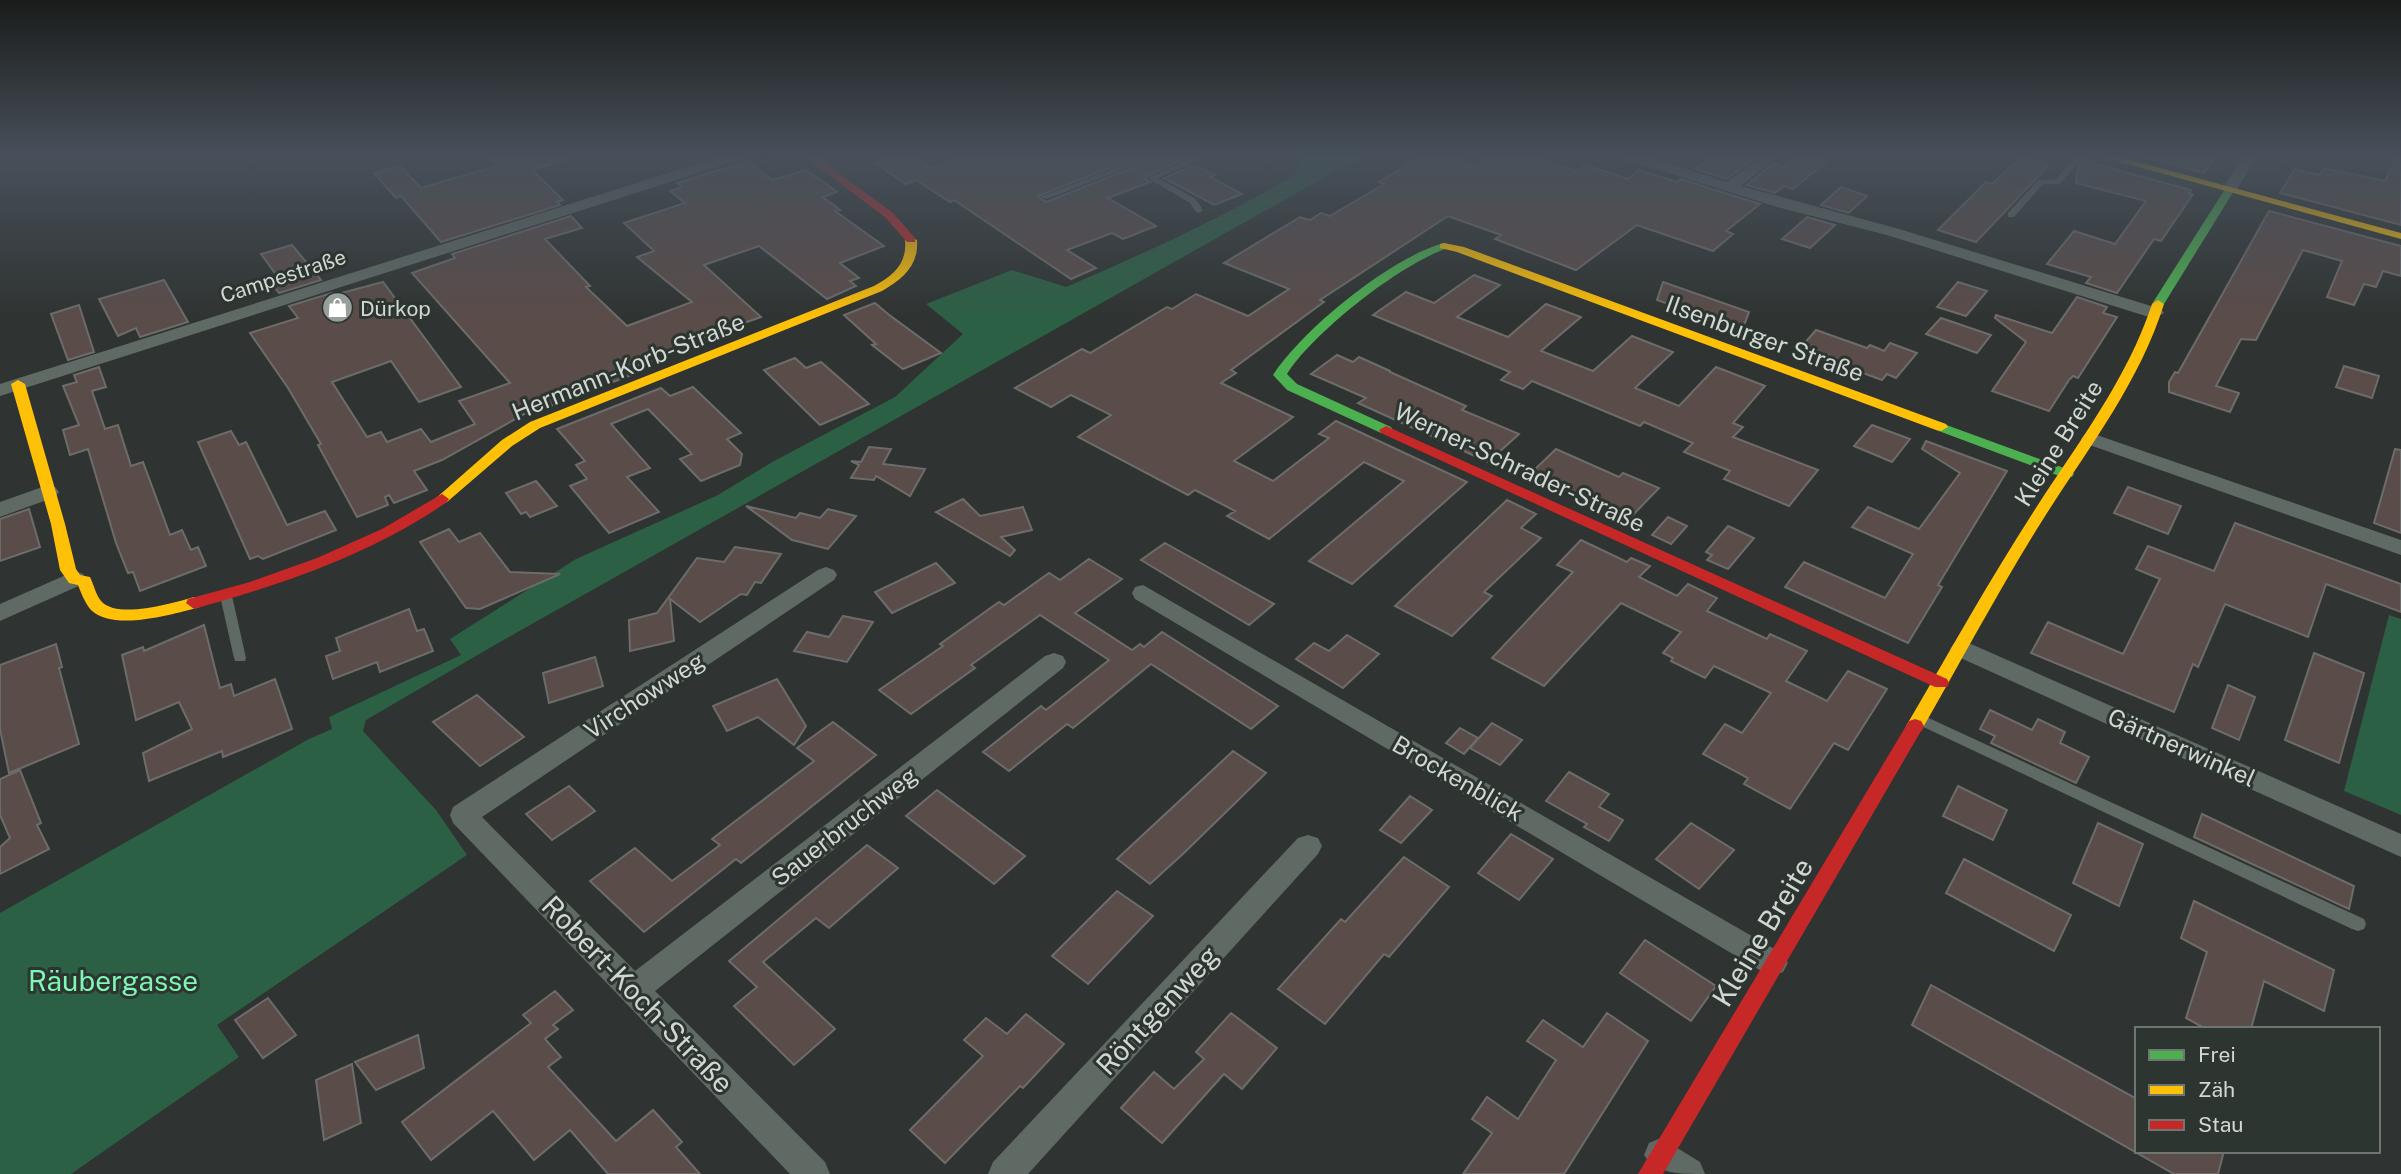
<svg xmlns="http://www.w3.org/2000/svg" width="2401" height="1174" font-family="'Public Sans',sans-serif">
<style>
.green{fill:#2c6044}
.building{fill:#5a4c49;stroke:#6c6c6b;stroke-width:2}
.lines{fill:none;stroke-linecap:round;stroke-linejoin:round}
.lane{fill:#606a64;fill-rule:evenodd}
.street{fill:#606a64;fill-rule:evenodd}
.fast{fill:#4caf50;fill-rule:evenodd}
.slow{fill:#ffc107;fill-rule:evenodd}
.jam{fill:#c62828;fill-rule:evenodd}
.labels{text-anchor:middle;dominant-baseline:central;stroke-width:6;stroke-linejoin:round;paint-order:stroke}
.far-street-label{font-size:21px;fill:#d1d7d3;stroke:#2d3530}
.far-poi-label{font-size:21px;fill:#d1d7d3;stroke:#2d3530;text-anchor:start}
.street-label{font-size:24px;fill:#d1d7d3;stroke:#2d3530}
.near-street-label{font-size:28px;fill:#d1d7d3;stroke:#2d3530}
.near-park-label{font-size:28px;fill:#7ff6b4;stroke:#2d3530}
</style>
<rect width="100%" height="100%" fill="#2f3331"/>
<g class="green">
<path d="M1306,155H1364L493,646L366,720L363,731L436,810L467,855L217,1025L239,1057L71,1174H0V913L309,739L332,729L329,717L461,655L450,639L576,559L718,495L774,461L895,397L963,334L926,304L1012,270L1066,287C1145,253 1222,218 1296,174L1302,157Z"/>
<path d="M2389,615L2401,619V815L2344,791Z"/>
</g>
<g class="building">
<path d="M486,155H565L566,160L532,170L563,200L557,202L560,205L441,242L401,196L396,198L374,173L400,166L421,188L497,166Z"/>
<path d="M899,155L906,159L913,156L930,168L969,155H1123L1130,160L1038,196L1046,202L1165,155H1174L1183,159L1147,176L1145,179L1150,182L1108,198L1156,226L1123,239L1112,233L1067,250L1096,268L1071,279L954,200L950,202L916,180L906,184L875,163Z"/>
<path d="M1423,155H1444L1475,166L1492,155H1529L1576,171L1586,165L1628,179L1639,170L1677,182L1680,179L1760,204L1726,231L1733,234L1713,251L1637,225L1576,270L1495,239L1501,235L1448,216L1320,300L1324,302L1231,370L1236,373L1221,383L1293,417L1234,461L1273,481L1329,438L1319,434L1336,421L1467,482L1352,584L1309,561L1404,481L1364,462L1269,539L1227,516L1235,511L1195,490L1188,495L1078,437L1111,415L1071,395L1051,407L1015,388L1082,349L1090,353L1167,307L1172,309L1196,294L1248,316L1289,289L1224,263L1300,217L1310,220L1321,213L1330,216L1384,184L1379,182Z"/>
<path d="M1714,155H1747L1755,158L1727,179L1695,169Z"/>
<path d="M1797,155L1826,162L1793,189L1784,186L1775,193L1747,185L1773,163L1783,167Z"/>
<path d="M2137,155H2217L2204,173Z"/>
<path d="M2398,155H2401V225L2280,193L2295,169L2319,175L2324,168L2385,181Z"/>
<path d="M2021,157L2049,165L1976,242L1938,230L1986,182L1992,184Z"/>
<path d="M2086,157L2091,163L2191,190L2189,193L2193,194L2161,241L2154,239L2117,293L2086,283L2091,277L2047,264L2074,231L2115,244L2146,201L2076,183L2078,167Z"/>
<path d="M747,161L772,180L806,170L837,192L823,197L840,210L835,211L884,246L840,263L859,278L850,281L856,286L827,299L759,246L704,265L761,317L647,357L651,361L639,365L644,370L540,410L537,407L442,460L414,471L427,490L394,503L389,495L385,497L388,505L357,517L318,445L321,444L288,388L250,333L298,318L289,306L332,293L334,295L383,282L461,387L419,402L391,361L332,382L367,437L381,432L387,442L421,429L431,442L475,424L459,401L510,383L412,273L455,258L452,254L571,216L582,228L545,239L590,286L586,287L627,326L692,302L637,257L654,251L624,223L685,203L670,191L682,187L677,183Z"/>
<path d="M1194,165L1215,175L1210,177L1242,194L1214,205L1164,178Z"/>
<path d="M1841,187L1867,196L1849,213L1821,205Z"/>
<path d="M2269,211L2401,246V276L2383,271L2376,287L2364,284L2354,305L2327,297L2342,261L2303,250L2256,340L2241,339L2216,386L2239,393L2230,412L2169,392V382L2175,372L2178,373Z"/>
<path d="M1807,217L1835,225L1810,248L1782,239Z"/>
<path d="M292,245L321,280L279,293L268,279L277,276L261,254Z"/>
<path d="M1474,275L1500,285L1457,317L1508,337L1546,304L1581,317L1541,351L1593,371L1632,336L1673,352L1635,388L1679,406L1716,367L1765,386L1733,423L1743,427L1733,437L1818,470L1789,506L1724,479L1730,471L1684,452L1693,443L1644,422L1640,426L1532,381L1523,389L1501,380L1510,372L1373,315L1406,292L1434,303Z"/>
<path d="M164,280L188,322L140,337L136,328L118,336L99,299Z"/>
<path d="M1663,282L1749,312L1742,331L1657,300Z"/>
<path d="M1958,282L1987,291L1966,316L1937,307Z"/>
<path d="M2077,297L2107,307L2103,313L2117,317L2078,378L2073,376L2069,380L2049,411L1992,391L2026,342L1995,318L1996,315L2052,333Z"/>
<path d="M875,303L888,314L941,353L903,369L872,345L876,344L844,315Z"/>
<path d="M79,305L94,352L68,360L51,314Z"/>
<path d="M1941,318L1991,335L1977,353L1926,334Z"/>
<path d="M1816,330L1867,348L1870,345L1884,351L1890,343L1917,353L1896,378L1887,374L1882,380L1844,366L1847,362L1802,346Z"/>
<path d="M1337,355L1353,362L1359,357L1390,371V372L1466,406L1462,410L1519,434L1488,462L1358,403L1366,398L1311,374Z"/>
<path d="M795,358L806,368L821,362L869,404L820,425L764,370Z"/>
<path d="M2344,366L2379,376L2372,398L2336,387Z"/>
<path d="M99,367L106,387L92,391L105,429L118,425L131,466L143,462L170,535L182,530L191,550L198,547L206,566L140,591L133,572L128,573L116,543L88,449L70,455L63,430L79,425L63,386L77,382L74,375Z"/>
<path d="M693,387L741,433L727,439L742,454L740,465L701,481L680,459L692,454L648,409L611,424L650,468L627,477L659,512L609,533L570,486L587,479L576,465L585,461L557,429L661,388L670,396Z"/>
<path d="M1872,425L1910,439L1892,462L1854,446Z"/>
<path d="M231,431L239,445L246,442L287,525L325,511L336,530L263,559L258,556L250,559L198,442Z"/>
<path d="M1926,441L2007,471L1938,585L1942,587L1908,643L1785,587L1804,562L1885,598L1913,554L1852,527L1868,507L1919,529L1960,473L1922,449Z"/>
<path d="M869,447L891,449L883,464L925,469L910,496L876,476L874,480L851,478L859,465L851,461L861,462Z"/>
<path d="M1556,449L1619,477L1623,473L1659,488L1631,517L1563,488L1558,493L1529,480L1534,475L1531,473Z"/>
<path d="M2395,449L2401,450V533L2374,523Z"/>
<path d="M536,481L557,506L530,517L526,512L521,514L506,493Z"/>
<path d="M2128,487L2181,506L2168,534L2114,513Z"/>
<path d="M963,499L980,516L1023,507L1032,530L1001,537L1015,550L1010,556L936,512Z"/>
<path d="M1507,500L1536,514L1521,528L1541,538L1484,592L1492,596L1452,636L1395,606Z"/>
<path d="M746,506L796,518L800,513L820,518L828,509L856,516L828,549L792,540Z"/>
<path d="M29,509L40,547L0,561V519Z"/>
<path d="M1668,517L1687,526L1671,544L1652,535Z"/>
<path d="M2235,523L2401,584V612L2326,584L2308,637L2225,604L2198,667L2193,664L2174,712L2031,653L2048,622L2123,654L2160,579L2136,569L2148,546L2214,571Z"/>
<path d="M1728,526L1754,538L1728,569L1707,560L1712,555L1706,552Z"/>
<path d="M449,529L459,542L480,533L510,572L560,574L480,609L466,608L420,542Z"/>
<path d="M1581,540L1627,562L1631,558L1650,566L1639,577L1677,596L1688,584L1717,598L1707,611L1767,639L1770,634L1807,651L1786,681L1827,701L1848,671L1887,689L1848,750L1834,743L1790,809L1744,784L1748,778L1703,754L1725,724L1742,733L1771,693L1714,666L1705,678L1671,661L1673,658L1663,653L1681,632L1621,603L1544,686L1492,658L1573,572L1557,565Z"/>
<path d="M1165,543L1215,571L1274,604L1249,625L1141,560Z"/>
<path d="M735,547L781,554L761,583L755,582L747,595L741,594L700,622L670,599L674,641L630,651L629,620L657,613L697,558L724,562Z"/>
<path d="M1089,559L1122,579L1075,613L1132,650L1140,644L1144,647L1162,632L1278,706L1251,729L1151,664L1073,728L1067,724L1009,771L983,752L1041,706L1046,710L1109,660L1040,615L971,665L975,668L911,714L879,690L943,646L940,644L999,602L1004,605L1049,573L1060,580Z"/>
<path d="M936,563L955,583L892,613L875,592Z"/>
<path d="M409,609L417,631L424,629L433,651L380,672L377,662L333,679L326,656L340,651L336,638Z"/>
<path d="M843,616L873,622L847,662L794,651L807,632L829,637Z"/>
<path d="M204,625L220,688L231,684L234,696L275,679L292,729L223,757L222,751L149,781L143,753L192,729L179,702L136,720L122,655L143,647L144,651Z"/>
<path d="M1347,635L1379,654L1343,688L1296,659L1314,643L1329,651Z"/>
<path d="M56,644L62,667L59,668L79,744L9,773L0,729V665Z"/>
<path d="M2314,653L2364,673L2339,763L2285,740Z"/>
<path d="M595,657L603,686L549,703L543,673Z"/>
<path d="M777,679L806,726L794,745L758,717L727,731L713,706Z"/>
<path d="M2228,685L2255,697L2239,740L2212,728Z"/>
<path d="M477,695L524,737L480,766L433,722Z"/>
<path d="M1990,710L2032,730L2038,719L2065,732L2060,743L2089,757L2076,783L1991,743L1995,736L1980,729Z"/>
<path d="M833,722L876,755L741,863L736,859L644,932L590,881L635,848L672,881L720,845L712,839L814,761L797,748Z"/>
<path d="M1492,723L1522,740L1500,765L1470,748Z"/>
<path d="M1460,728L1478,738L1464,754L1446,743Z"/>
<path d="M1233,751L1266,773L1185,852L1150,884L1117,859Z"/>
<path d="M20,770L41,823L37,825L49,849L0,874V847L10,838L0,815V779Z"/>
<path d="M1569,772L1609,794L1599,807L1623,820L1609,841L1584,827L1587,824L1546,801Z"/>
<path d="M569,786L595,811L552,840L526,814Z"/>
<path d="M1958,786L2007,810L1993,840L1943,816Z"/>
<path d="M937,790L1025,856L994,884L906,816Z"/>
<path d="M1410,796L1432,810L1401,843L1380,830Z"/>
<path d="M2202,814L2354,886L2349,909L2194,837Z"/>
<path d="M1691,823L1734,850L1699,889L1656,859Z"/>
<path d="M2098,823L2143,844L2119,906L2073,883Z"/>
<path d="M1511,834L1553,859L1519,900L1478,873Z"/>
<path d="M867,845L898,868L829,928L816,918L763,962L835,1029L794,1065L734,1006L757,987L729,961Z"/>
<path d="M1404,857L1449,887L1389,957L1384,954L1325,1024L1278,989L1341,919L1345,922Z"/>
<path d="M1964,859L2071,915L2054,951L1946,893Z"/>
<path d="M1117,891L1153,916L1088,984L1052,956Z"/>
<path d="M2194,901L2334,970L2324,1011L2264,981L2251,1029H2206L2186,1018L2207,952L2181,938Z"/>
<path d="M1645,940L1716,986L1691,1021L1620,973Z"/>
<path d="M1931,985L2137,1099V1151H2224L2218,1174H2174L1912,1025Z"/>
<path d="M555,991L573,1010L553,1025L558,1029L545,1039L561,1057L548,1067L616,1141L653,1110L682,1142L676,1147L700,1174H608L570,1130L534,1160L493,1111L431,1160L402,1122L531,1023L523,1015Z"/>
<path d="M268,998L296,1035L263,1058L235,1020Z"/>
<path d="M1231,1013L1277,1048L1242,1089L1224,1074L1162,1143L1121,1108L1154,1072L1174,1089L1204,1059L1196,1052Z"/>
<path d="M1607,1013L1648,1041L1564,1174H1463L1492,1133L1472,1119L1487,1097L1518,1119L1556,1060L1527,1041L1543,1020L1583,1047Z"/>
<path d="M1026,1014L1064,1044L1023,1088L1020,1086L945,1163L910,1130L983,1056L964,1040L986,1018L1007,1034Z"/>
<path d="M418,1035L424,1068L376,1090L355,1062Z"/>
<path d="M352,1064L361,1123L324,1140L316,1080Z"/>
</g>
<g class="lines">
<g class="lane">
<path d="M1149,155H1160L1047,199L1040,197Z"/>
<path d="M1198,155H1209L1158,178L1196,199L1203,210L1199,213L1196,212L1190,203L1148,178Z"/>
<path d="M2077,155H2085L2060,184H2043L2014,217H2008V213L2038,180H2055Z"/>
<path d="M226,592L232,596L246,658L245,661H235L234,658L220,596Z"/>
<path d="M1920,714L2364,919L2366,924L2364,929L2358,931L2352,929L1915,723L1913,719L1915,715Z"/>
</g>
<g class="street">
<path d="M725,155H747L745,158L0,396V384Z"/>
<path d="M1620,155H1642L1727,182L1763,155H1779L1741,186L1899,229L2161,309L2164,313L2155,318L2149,317L1887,235L1777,207L1622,158Z"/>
<path d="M2244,155H2258L2235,192H2225L2222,189Z"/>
<path d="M2091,433L2401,540V555L2084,443L2081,439L2084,435Z"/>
<path d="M48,485L55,487L59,492L55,497L0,517V502Z"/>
<path d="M826,567L834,570L837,575L834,580L482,817L635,971L1045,656L1054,653L1063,656L1066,662L1063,668L655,991L825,1162L830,1174H790L453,823L450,815L453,807L818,570Z"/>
<path d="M75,571L83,574L86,579L83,584L0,621V604Z"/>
<path d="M1143,585L1783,954L1788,963L1783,972L1773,976L1763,972L1135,599L1132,593L1135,587Z"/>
<path d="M1962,640L2401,834V857L1954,655L1950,649L1954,643Z"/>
<path d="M1308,835L1318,838L1322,846L1318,854L1028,1174H988L993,1162L1298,838Z"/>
<path d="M1661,1138L1700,1162L1705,1174C1680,1174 1655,1174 1644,1155L1649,1143Z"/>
</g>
<g class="fast">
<path d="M2230,186L2235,189L2164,304L2158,308L2154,307L2152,304L2225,189Z"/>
<path d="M1444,243L1448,244V248C1400,264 1314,332 1287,374L1297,384L1391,427L1393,430L1391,433H1381L1287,390L1273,375C1303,329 1391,257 1444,243Z"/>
<path d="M1941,423L2072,471L2074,474L2072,477H2062L1936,430L1934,427Z"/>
</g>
<g class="slow">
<path d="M2095,155H2112L2401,233V239Z"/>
<path d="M911,237L917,240C919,265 903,279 882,291L540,428L512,446L447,502L442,504L435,499L502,440L530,422L874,286C894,275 907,264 905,240Z"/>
<path d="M1444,243L1464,247L1946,424L1948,427L1941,431L1936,430L1457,252L1440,248V244Z"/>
<path d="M2158,300L2164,304C2140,381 2090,446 2047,513C2002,584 1963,658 1921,731H1909L1906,726L1909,721C1950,651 1990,579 2034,511C2077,444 2127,380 2152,304Z"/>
<path d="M18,380L25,384L65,524L76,569L80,575L90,577C94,585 96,596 102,602C119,619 173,603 194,597L202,603L200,607C173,614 114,632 91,610C85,603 81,593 78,585L69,583L60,570L51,524L11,384Z"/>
</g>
<g class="jam">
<path d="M802,155H814L893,213L915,238V242H907L885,217Z"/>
<path d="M1386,426L1947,679L1949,683L1947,687H1935L1381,433L1379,430Z"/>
<path d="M442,494L449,499L447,502C370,555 283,584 194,609L186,603L188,599L250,582L317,558L382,529Z"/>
<path d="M1915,719L1921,721L1924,726L1921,731L1663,1174H1638L1909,721Z"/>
</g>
</g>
<linearGradient id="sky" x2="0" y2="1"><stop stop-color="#1a1c1b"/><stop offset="0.49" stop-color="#47505a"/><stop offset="1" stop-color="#47505a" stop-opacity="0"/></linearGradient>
<rect width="2401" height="319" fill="url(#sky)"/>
<defs>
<symbol id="shop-disc" viewBox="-11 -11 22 22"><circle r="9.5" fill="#989e9a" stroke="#2d3530"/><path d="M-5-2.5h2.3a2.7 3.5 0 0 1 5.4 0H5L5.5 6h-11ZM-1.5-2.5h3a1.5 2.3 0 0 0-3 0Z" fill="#fff"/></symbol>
</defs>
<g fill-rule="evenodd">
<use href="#shop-disc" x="320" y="290" width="35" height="35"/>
</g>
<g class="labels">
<g class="far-street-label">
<text transform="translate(283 276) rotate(-18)">Campestraße</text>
</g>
<g class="far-poi-label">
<text x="360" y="308">Dürkop</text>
</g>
<g class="street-label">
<text transform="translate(1765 338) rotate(20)">Ilsenburger Straße</text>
<text transform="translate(628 366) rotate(-22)">Hermann-Korb-Straße</text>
<text transform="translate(2058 443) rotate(-58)">Kleine Breite</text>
<text transform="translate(1520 467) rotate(25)">Werner-Schrader-Straße</text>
<text transform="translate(644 695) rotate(-33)">Virchowweg</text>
<text transform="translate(2182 747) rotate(24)">Gärtnerwinkel</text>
<text transform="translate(1458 778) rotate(30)">Brockenblick</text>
<text transform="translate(844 826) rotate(-38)">Sauerbruchweg</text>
</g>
<g class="near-street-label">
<text transform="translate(1762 932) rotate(-59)">Kleine Breite</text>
<text transform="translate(638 994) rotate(46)">Robert-Koch-Straße</text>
<text transform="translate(1157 1010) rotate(-47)">Röntgenweg</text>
</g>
<g class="near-park-label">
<text x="113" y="980">Räubergasse</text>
</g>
</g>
<rect x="2135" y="1027" width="245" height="126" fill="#2d3530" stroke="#6f7671" stroke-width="2"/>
<rect x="2149" y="1050" width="35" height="10" fill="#4caf50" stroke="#6f7671" stroke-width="2"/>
<text x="2198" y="1062" font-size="21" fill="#d1d7d3">Frei</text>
<rect x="2149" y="1085" width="35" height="10" fill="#ffc107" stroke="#6f7671" stroke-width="2"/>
<text x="2198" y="1097" font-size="21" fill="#d1d7d3">Zäh</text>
<rect x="2149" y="1120" width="35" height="10" fill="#c62828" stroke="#6f7671" stroke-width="2"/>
<text x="2198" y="1132" font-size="21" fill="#d1d7d3">Stau</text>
</svg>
